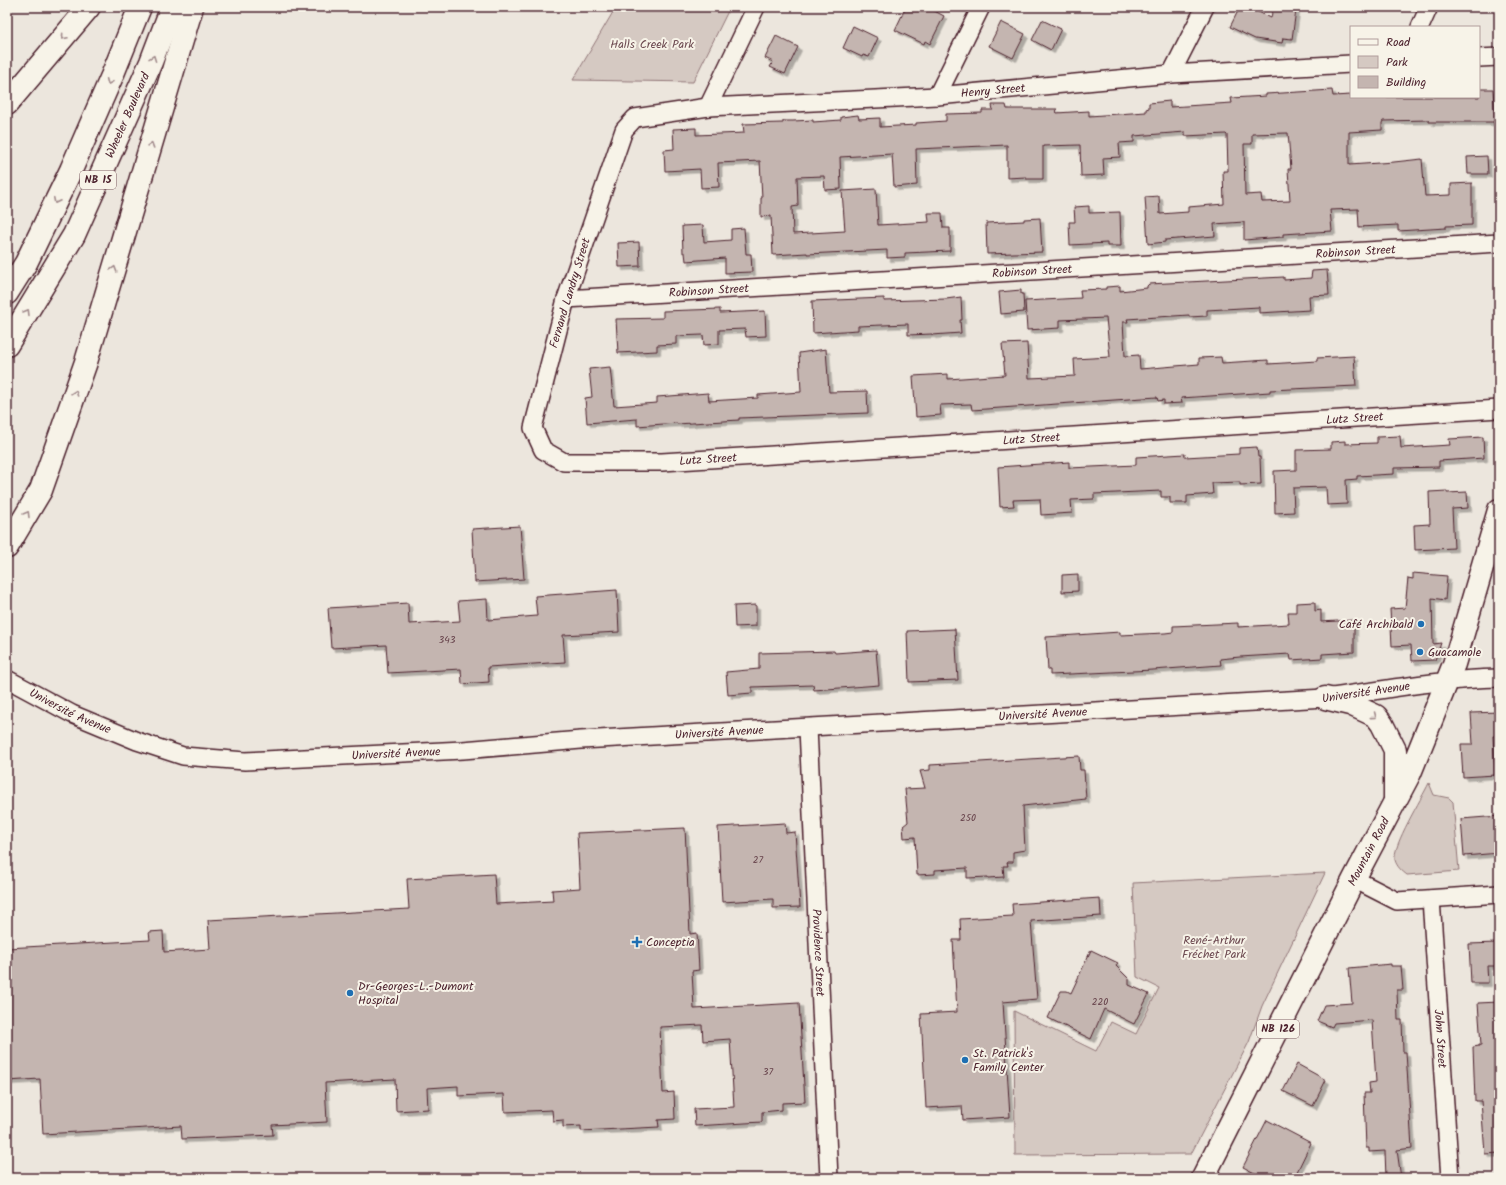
<svg xmlns="http://www.w3.org/2000/svg" width="1506" height="1185" font-family="Kalam,sans-serif">
<style>
.green{fill:#d5c9c2;stroke:#907476}
.building{fill:#c4b5b0;stroke:#4a1f2b;fill-rule:evenodd;filter:url(#shadow)}
.lines{fill:none;stroke-linecap:round;stroke-linejoin:round}
.minor-casing{stroke:#4a1f2b;stroke-width:20}
.major-casing{stroke:#4a1f2b;stroke-width:25}
.highway-casing{stroke:#4a1f2b;stroke-width:25}
.minor{stroke:#f7f3e8;stroke-width:17}
.major{stroke:#f7f3e8;stroke-width:22}
.highway{stroke:#f7f3e8;stroke-width:22}
.oneway{stroke:#a0898a}
.poi-dot{fill:#1f6fb2;stroke:#f7f3e8;stroke-width:1.5}
.labels{text-anchor:middle;dominant-baseline:central;stroke-width:4;stroke-linejoin:round;paint-order:stroke}
.number-label{font-size:10px;fill:#68444c}
.shield{fill:#f7f3e8;stroke:#7e5f64;stroke-width:1}
.shield-label{font-size:11px;font-weight:bold;fill:#4a1f2b}
.park-label{font-size:12px;fill:#6d4a51;stroke:#f7f3e8}
.street-label{font-size:12px;fill:#4a1f2b;stroke:#f7f3e8}
.poi-label{font-size:12px;fill:#4a1f2b;stroke:#f7f3e8;text-anchor:start}
</style>
<defs>
<filter id="shadow"><feDropShadow dx="3.5" dy="3.5" stdDeviation="0" flood-color="#0004"/></filter>
</defs>
<rect width="100%" height="100%" fill="#ece6dd"/>
<filter id="ink" filterUnits="userSpaceOnUse"><feTurbulence type="fractalNoise" baseFrequency=".025" numOctaves="2"/><feDisplacementMap in="SourceGraphic" scale="8" xChannelSelector="R" yChannelSelector="G"/><feConvolveMatrix kernelMatrix="1 2 1 2 8 2 1 2 1" color-interpolation-filters="sRGB"/></filter>
<g filter="url(#ink)">
<g class="green">
<path d="M616,7H730L693,82L573,80Z"/>
<path d="M1429,783L1434,795L1449,798L1453,802L1459,871L1407,875C1402,871 1397,867 1395,860C1392,846 1422,798 1429,783Z"/>
<path d="M1325,873L1262,1006L1249,1042L1191,1154L1015,1155L1014,1011L1096,1051L1111,1022L1136,1034L1159,988L1137,977L1133,883Z"/>
</g>
<g class="building">
<path d="M906,7H927L944,16L930,44L925,41L924,44L895,30Z"/>
<path d="M1240,7H1248L1271,18L1273,7L1296,10L1292,39L1283,38L1282,43L1255,39L1230,27Z"/>
<path d="M1042,20L1061,29L1051,50L1032,40Z"/>
<path d="M1001,22L1025,34L1013,58L989,46Z"/>
<path d="M853,26L878,38L869,57L863,55L862,57L843,48Z"/>
<path d="M776,36L798,47L785,74L770,67L773,62L765,58Z"/>
<path d="M1479,89H1493L1495,122H1429V120L1383,121L1382,123V130L1349,132V165L1394,162L1422,159L1425,196L1451,195V184L1472,183V225L1446,226V228L1398,231V225L1359,227L1358,209L1330,210L1332,231L1283,234V237L1244,240V222L1214,224L1215,236L1165,240V242L1148,244L1145,197L1159,196L1160,214L1188,212V207L1224,204L1223,171H1228L1227,135L1226,134L1185,136V132L1134,136V142L1119,143L1120,157L1103,158L1104,175L1081,176L1080,145L1043,146V179H1026V177L1007,178V145L916,149L917,185L894,187L892,154L840,157L841,189L825,190L824,176L797,177L798,206L792,207L793,234L845,231L842,191L876,189L878,225L929,222L928,213H942L943,228H950V251L905,253V257L887,258V250L807,254V253L773,255L771,216L761,217V198H762L760,161L718,163L719,187L701,188L700,169L665,171L664,150L674,149L673,129L696,128V135L744,133L743,124L783,123V121H793L813,120V122L841,120V117L858,115L859,119L880,118V127L916,125V123L946,121V114L982,113V110H993L992,105H1006L1007,109H1057L1056,113L1089,111V116L1146,112V109L1149,108V103L1170,101V107L1232,103L1231,98L1266,96V94L1332,90L1333,96L1351,95V97H1479ZM1288,133L1291,169H1288L1290,201L1262,202L1261,194L1245,195L1244,144H1252V134Z"/>
<path d="M1487,156L1488,174H1468L1467,157Z"/>
<path d="M1089,206V213L1120,212L1121,246H1107V243L1070,245L1069,222H1075L1074,207Z"/>
<path d="M1040,218L1042,252L987,254L986,223L1024,221V219Z"/>
<path d="M703,225L704,242L731,240V229L744,228L746,254H751L752,272L725,273V258L686,261L685,253H683L682,226Z"/>
<path d="M639,242L640,266L619,267L618,243Z"/>
<path d="M1327,270L1329,295L1309,296L1310,310L1259,313V307L1207,310V316L1189,317V315L1127,319L1128,322H1123L1125,356L1139,355L1140,369L1199,364V358L1221,357L1222,363L1268,360V364L1317,361V358L1354,356L1356,386L1270,390V392L1181,398L1182,403L1164,404V400L1158,401L1157,397L972,410L971,404L940,405L941,415L916,417L913,376L948,374V379L1005,375L1002,344L1027,343L1029,378L1075,376L1074,359L1110,357L1106,318L1060,320V328L1027,330L1025,301L1081,298L1080,290L1106,289V287L1120,286V291L1147,288V286L1149,284L1284,277V280L1311,278L1312,271Z"/>
<path d="M1021,290V294H1023L1024,312L1001,314L999,292Z"/>
<path d="M961,297L962,320H960L961,333L932,335V334L908,335V324L858,326V330L813,333L812,301L884,298V301L946,299Z"/>
<path d="M720,309V313L765,311L766,336L746,337L745,329L719,330V344L704,345L703,335L676,336V344L657,345V351L618,353L616,319L663,318V311Z"/>
<path d="M826,349L829,392L867,391L868,413L739,418V420L677,424V423L637,426V419L587,423L585,398L592,397L589,369L610,367L614,406L657,403V397L708,393L709,401L758,398V395L801,392L799,353Z"/>
<path d="M1400,436L1401,448L1450,445L1449,439L1483,437L1484,458L1439,461V467L1394,468V474L1357,476V479L1346,480L1347,504L1327,505L1326,487L1293,488L1294,512L1275,513L1274,471L1296,470V450L1331,449V442L1345,441V444L1377,443V437Z"/>
<path d="M1257,447L1258,457H1260L1261,484L1240,485V482L1212,483L1213,494L1187,496V503H1170V497H1161V491L1094,494V499L1071,500L1072,513L1041,515L1040,499L1013,500L1014,506L1000,507L998,467L1069,462V468L1136,465V457L1185,454V457L1239,454V448Z"/>
<path d="M1447,491V493L1467,492L1468,508L1452,509L1454,548L1415,550L1414,525L1430,524L1429,492Z"/>
<path d="M520,526L524,579L475,582L472,529Z"/>
<path d="M1413,573L1447,576L1445,600L1432,598L1433,644L1441,643L1435,660L1412,661L1411,645L1392,646L1390,609L1405,608L1408,578L1413,579Z"/>
<path d="M1078,574V591L1062,592V575Z"/>
<path d="M617,590L619,632L563,635L565,662L488,667L489,682L462,684L461,669L388,673L386,645L331,648L328,608L408,603L409,624L460,621L458,601L487,599L488,620L537,616L535,596Z"/>
<path d="M1315,602V611L1321,610V622L1354,620V652L1322,654V658L1291,660L1290,654L1240,657L1220,659L1221,665L1153,670L1050,675V670H1048L1046,637L1120,632V635L1165,633L1173,632V626L1238,623V627L1289,624L1288,612H1296V603Z"/>
<path d="M756,605V626L735,627L734,606Z"/>
<path d="M955,629L958,680L909,682L907,631Z"/>
<path d="M876,650L879,685L814,690L813,685L752,687V693L728,695L726,672L759,669V653L834,651L835,653Z"/>
<path d="M1499,712V736H1493L1495,775L1463,777L1461,744H1473L1471,713Z"/>
<path d="M1079,756L1080,770H1084L1086,799L1023,806L1025,850L1013,852V862H1007L1008,866H1003L1004,877L988,878V877L967,878V868L935,870V874L917,875L915,837L904,838L903,826L908,822L905,789L925,788L920,771L930,770V765Z"/>
<path d="M1499,816V853L1464,856L1461,819Z"/>
<path d="M785,823L786,833L795,832L800,907L773,908V899L722,902L718,827Z"/>
<path d="M685,828L690,934L697,933L699,970L692,971L694,1009L799,1003L805,1102L782,1103V1110L762,1112V1122L695,1126L694,1109L734,1107L730,1039L703,1041L702,1025L660,1027L663,1093L674,1092L675,1119L658,1120L659,1127L581,1131V1126L563,1127V1120L553,1121L552,1110L505,1112L504,1094L458,1096V1086L427,1088L428,1109L396,1111L395,1079L325,1083L327,1122L272,1125L273,1135L182,1139L181,1126L43,1134L40,1079L7,1081V948L150,940L149,932L163,931L164,952L210,949L208,920L409,909L407,879L494,874L496,904L553,901L552,890L580,888L577,833Z"/>
<path d="M1100,898L1101,916L1031,921L1037,999L1003,1002L1010,1117L963,1120L962,1106L926,1108L921,1014L957,1012L953,940H961L960,919L1013,916L1012,904Z"/>
<path d="M1496,943L1497,966H1487L1488,983H1471L1469,944Z"/>
<path d="M1091,950L1118,963L1116,966L1129,979V985L1149,994L1134,1024L1104,1009L1091,1039L1048,1018L1061,991H1067L1071,993Z"/>
<path d="M1391,964V966H1401L1403,990H1397L1398,1020H1402L1403,1052H1406L1412,1148L1397,1150L1401,1178H1386L1385,1151L1369,1152V1148H1366L1364,1093H1370L1369,1083L1376,1082L1372,1020L1334,1023L1332,1027L1317,1021L1324,1005L1352,1003L1349,968Z"/>
<path d="M1499,1002V1153L1485,1154L1481,1101H1475L1473,1047L1479,1046V1045H1481L1478,1003Z"/>
<path d="M1297,1064L1326,1080L1313,1106L1283,1091Z"/>
<path d="M1267,1120L1311,1143L1294,1178H1264L1243,1167Z"/>
</g>
<g class="lines">
<defs>
<g id="minor">
<path d="M1420,27L1429,7"/>
<path d="M1479,58L1499,57"/>
<path id="s1" d="M1351,64L1171,74L937,96L708,107L635,118L624,130L566,299L533,428L543,450L564,462H662L1499,409"/>
<path d="M1171,74L1205,7"/>
<path d="M937,96L981,7"/>
<path d="M708,107L756,7"/>
<path id="s2" d="M566,299L1499,243"/>
<path id="s3" d="M7,679L72,714L137,741L183,756L245,761L463,750L581,740L1325,698C1383,690 1441,679 1499,678"/>
<path id="s4" d="M808,728L829,1178"/>
<path d="M1354,879L1397,901L1499,894"/>
<path id="s5" d="M1431,899L1450,1178"/>
</g>
<g id="major">
<path d="M1325,698L1350,704L1376,716L1382,724L1395,750V797"/>
<path id="s6" d="M1203,1178L1354,879L1410,773L1454,664L1499,510"/>
</g>
<g id="highway">
<path d="M7,104L89,7"/>
<path d="M7,293L26,263L71,170L112,76L140,7"/>
<path id="s7" d="M7,345L74,235L151,62L172,7"/>
<path d="M7,547L41,490L86,362L192,7"/>
</g>
</defs>
<use href="#minor" class="minor-casing"/>
<use href="#major" class="major-casing"/>
<use href="#highway" class="highway-casing"/>
<use href="#minor" class="minor"/>
<use href="#major" class="major"/>
<use href="#highway" class="highway"/>
</g>
<defs><path id="oneway-chevron" d="M-2-3.5L2.5 0L-2 3.5" fill="none" stroke-width="1.6" stroke-linecap="round" stroke-linejoin="round"/></defs>
<g class="oneway">
<use href="#oneway-chevron" transform="translate(64 37) rotate(131)"/>
<use href="#oneway-chevron" transform="translate(153 58) rotate(-69)"/>
<use href="#oneway-chevron" transform="translate(109 82) rotate(114)"/>
<use href="#oneway-chevron" transform="translate(151 145) rotate(-73)"/>
<use href="#oneway-chevron" transform="translate(56 201) rotate(116)"/>
<use href="#oneway-chevron" transform="translate(114 269) rotate(-73)"/>
<use href="#oneway-chevron" transform="translate(27 312) rotate(-59)"/>
<use href="#oneway-chevron" transform="translate(75 393) rotate(-71)"/>
<use href="#oneway-chevron" transform="translate(27 514) rotate(-59)"/>
<use href="#oneway-chevron" transform="translate(1374 716) rotate(37)"/>
</g>
</g>
<g class="poi-dot">
<circle cx="1421" cy="624" r="4"/>
<circle cx="1420" cy="652" r="4"/>
<path d="M635 936h4v4h4v4h-4v4h-4v-4h-4v-4h4z"/>
<circle cx="350" cy="993" r="4"/>
<circle cx="965" cy="1060" r="4"/>
</g>
<g class="labels">
<g class="number-label">
<text x="447" y="640">343</text>
<text x="968" y="818">250</text>
<text x="758" y="860">27</text>
<text x="1100" y="1002">220</text>
<text x="768" y="1072">37</text>
</g>
<g class="shield">
<rect x="80" y="171" width="36" height="18" rx="3"/>
<rect x="1257" y="1020" width="42" height="18" rx="3"/>
</g>
<g class="shield-label">
<text x="98" y="180">NB 15</text>
<text x="1278" y="1029">NB 126</text>
</g>
<g class="park-label">
<text x="652" y="44">Halls Creek Park</text>
<text x="1214" y="940">René-Arthur<tspan x="1214" dy="14">Fréchet Park</tspan></text>
</g>
<g class="street-label">
<text transform="translate(993 91) rotate(-5)">Henry Street</text>
<text stroke="none"><textPath href="#s7" startOffset="260">Wheeler Boulevard</textPath></text>
<text stroke="none"><textPath href="#s2" startOffset="791">Robinson Street</textPath></text>
<text stroke="none"><textPath href="#s2" startOffset="467">Robinson Street</textPath></text>
<text stroke="none"><textPath href="#s2" startOffset="143">Robinson Street</textPath></text>
<text transform="translate(570 293) rotate(-73)">Fernand Landry Street</text>
<text stroke="none"><textPath href="#s1" startOffset="1887">Lutz Street</textPath></text>
<text stroke="none"><textPath href="#s1" startOffset="1563">Lutz Street</textPath></text>
<text stroke="none"><textPath href="#s1" startOffset="1239">Lutz Street</textPath></text>
<text stroke="none"><textPath href="#s3" startOffset="1378">Université Avenue</textPath></text>
<text stroke="none"><textPath href="#s3" startOffset="71">Université Avenue</textPath></text>
<text stroke="none"><textPath href="#s3" startOffset="1054">Université Avenue</textPath></text>
<text stroke="none"><textPath href="#s3" startOffset="730">Université Avenue</textPath></text>
<text stroke="none"><textPath href="#s3" startOffset="406">Université Avenue</textPath></text>
<text stroke="none"><textPath href="#s6" startOffset="366">Mountain Road</textPath></text>
<text stroke="none"><textPath href="#s4" startOffset="225">Providence Street</textPath></text>
<text stroke="none"><textPath href="#s5" startOffset="140">John Street</textPath></text>
</g>
<g class="poi-label">
<text x="1413" y="624" text-anchor="end">Café Archibald</text>
<text x="1428" y="652">Guacamole</text>
<text x="646" y="942">Conceptia</text>
<text x="358" y="986">Dr-Georges-L.-Dumont<tspan x="358" dy="14">Hospital</tspan></text>
<text x="973" y="1053">St. Patrick's<tspan x="973" dy="14">Family Center</tspan></text>
</g>
</g>
<rect width="1506" height="1185" fill="none" stroke="#f7f3e8" stroke-width="24"/>
<rect x="12" y="12" width="1482" height="1161" fill="none" stroke="#4a1f2b" stroke-width="1.5" filter="url(#ink)"/>
<rect x="1350" y="26" width="130" height="72" fill="#f7f3e8" stroke="#b29e9c"/>
<rect x="1358" y="39" width="20" height="6" fill="#f7f3e8" stroke="#b29e9c"/>
<text x="1386" y="46" font-size="12" fill="#4a1f2b">Road</text>
<rect x="1358" y="56" width="20" height="12" fill="#d5c9c2" stroke="#b29e9c"/>
<text x="1386" y="66" font-size="12" fill="#4a1f2b">Park</text>
<rect x="1358" y="76" width="20" height="12" fill="#c4b5b0" stroke="#b29e9c"/>
<text x="1386" y="86" font-size="12" fill="#4a1f2b">Building</text>
</svg>
